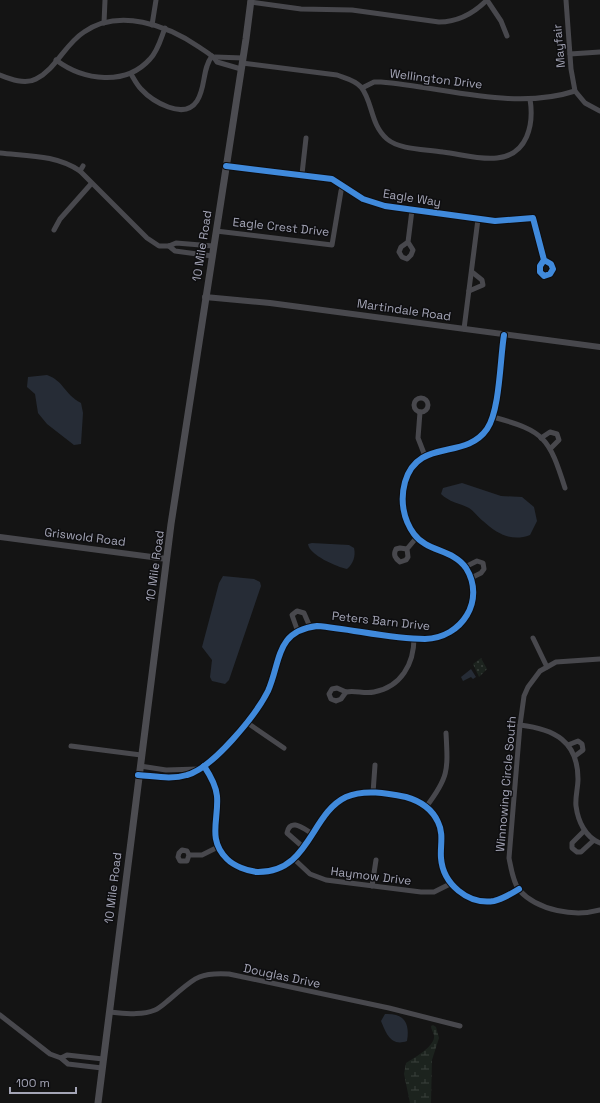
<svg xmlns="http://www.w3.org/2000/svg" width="600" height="1103" font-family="'Space Grotesk',sans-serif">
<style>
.wetland{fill:url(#wetland-marsh)}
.park{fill:url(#park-dots)}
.water{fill:#262c36}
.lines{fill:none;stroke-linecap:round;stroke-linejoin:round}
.minor{stroke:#48484d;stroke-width:5}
.tertiary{stroke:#48484d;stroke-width:6}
.secondary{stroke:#4c4c51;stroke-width:7}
.cycleway-casing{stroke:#0e0e10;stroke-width:8}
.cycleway{stroke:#408adc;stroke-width:6}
.labels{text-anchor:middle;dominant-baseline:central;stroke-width:3;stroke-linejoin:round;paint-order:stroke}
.street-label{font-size:12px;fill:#a4a5b6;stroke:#0e0e10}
</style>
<defs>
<pattern id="wetland-marsh" width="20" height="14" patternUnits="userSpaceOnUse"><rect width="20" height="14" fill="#1c231e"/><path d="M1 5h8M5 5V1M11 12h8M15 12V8" fill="none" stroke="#3a403c"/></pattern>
<pattern id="park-dots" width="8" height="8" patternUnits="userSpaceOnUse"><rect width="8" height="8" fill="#1c231e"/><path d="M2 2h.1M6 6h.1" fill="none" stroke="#3a403c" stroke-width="1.8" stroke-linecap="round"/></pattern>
</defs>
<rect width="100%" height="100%" fill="#141414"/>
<path class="wetland" d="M433,1025L436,1027L439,1038L432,1060L431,1103H410L404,1074L406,1063C414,1058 436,1046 434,1035C433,1032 431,1029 431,1026Z"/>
<path class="park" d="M481,658L487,669L479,677L473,664Z"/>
<g class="water">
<path d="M47,375C64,381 64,394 81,403L83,413L81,444L74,445L47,424L38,413L35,394L27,387L28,377Z"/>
<path d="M462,483L501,496L522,497L534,507L537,521L530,535C512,542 497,534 483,521C478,517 474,511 469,508C459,503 449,502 441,494L443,488Z"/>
<path d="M312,543L349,545L354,548C356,556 353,564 347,569C337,567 309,555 308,544Z"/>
<path d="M223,576L254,579L260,582L261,586L229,680L225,684L212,681L210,677L212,660L202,647L219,583Z"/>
<path d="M471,669L476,677L473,679L471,677L463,681L461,677Z"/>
<path d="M385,1014C405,1013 410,1024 407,1041C391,1047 386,1033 381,1021Z"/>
</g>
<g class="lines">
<g class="minor">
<path d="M487,0L501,21L507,36"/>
<path d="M566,0L571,69L575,91L585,103L600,111"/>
<path d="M250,2L301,9L352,10L439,22C458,22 473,14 487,0"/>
<path d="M104,23L105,0"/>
<path d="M152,25L156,0"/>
<path d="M570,54L600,52"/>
<path d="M215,57L243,58"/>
<path d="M56,60C84,81 126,86 150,59C158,51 161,38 165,28"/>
<path d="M242,63L337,75C345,78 355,80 361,87C373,102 370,124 387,139C400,150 425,149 443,152C460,154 479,160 497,158C528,155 534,124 530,99"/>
<path d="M131,74C134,79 137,85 141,89C152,101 184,121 197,101C206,87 202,69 212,56"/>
<path d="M0,75C10,79 25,85 36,79C56,69 65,44 84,32C119,8 167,25 199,47C206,52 213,55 217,62L241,69"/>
<path d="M362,88L374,82H381C444,87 514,111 575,91"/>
<path d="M0,153C28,156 57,155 80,171L147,238L159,246H169L176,243L213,246"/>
<path d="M226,166L332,179L363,199L385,206L495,221L533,218L544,260L540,266V272L544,276L550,274L553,269L551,264L544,260"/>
<path d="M80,171L83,166"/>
<path d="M302,174L306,138"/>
<path d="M54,230L60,219L91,184"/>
<path d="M216,231L332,245L341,191L343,185"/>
<path d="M408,242L401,247L399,252L402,257L407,259L411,255L413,250L408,242L412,210"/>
<path d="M169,246L175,251L212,256"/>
<path d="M469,291L483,285L482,280L472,272"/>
<path d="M464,329L478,219"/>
<circle cx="421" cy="405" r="7"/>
<path d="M420,412L418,438L425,456"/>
<path d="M493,417C545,431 549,438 565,488"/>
<path d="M541,438L550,432L557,434L559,440L551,448"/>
<path d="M407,549L400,548L396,549C393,555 395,558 400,562L406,560L408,557L407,549L417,537"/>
<path d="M465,567L477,561L483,563L484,569L481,573L471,578"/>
<path d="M298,632L292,615L297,611L304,613L310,627"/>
<path d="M533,638L547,667"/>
<path d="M600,659L556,662L540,671L528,687L524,696L520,725L509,858C511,868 513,882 519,890C538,911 575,917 600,910"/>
<path d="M337,688L346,692L341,699L336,701L331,699L329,694L332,689Z"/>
<path d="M346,692C355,690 364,694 374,692C401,687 414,664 414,638"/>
<path d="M246,722L284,748"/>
<path d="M520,725C554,729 578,741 578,779C578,788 575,797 576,806C578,821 585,837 600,843"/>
<path d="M568,745L578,741L582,744L583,750L575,756"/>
<path d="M71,746L141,755"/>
<path d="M140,766L166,770L198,769"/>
<path d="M204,766C210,775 216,785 217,796C219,820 207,839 227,859C234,866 247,871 257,872C310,873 310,814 346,797C364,789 387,793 406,797C420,801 432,809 438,822C444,834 440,846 441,858C443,884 468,905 494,901C503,899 511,894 519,889"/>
<path d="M138,775C154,776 171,780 187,775C213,768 256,715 268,691C281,662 275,631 317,626C353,629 389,639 425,639C462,638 486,600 466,568C453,549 427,552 414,534C403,519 400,500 405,482C418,437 465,461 487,429C500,410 500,359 504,335"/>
<path d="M373,793L375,765"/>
<path d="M426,807C449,777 448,770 446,733"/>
<path d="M584,831L572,843V848L577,852H581L594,840"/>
<path d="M303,847L287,833C290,817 304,829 313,834"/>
<path d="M189,855L187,861H180L178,857L179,853L182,850L187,851L189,855H202L218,847"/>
<path d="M294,859L310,874L326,880L421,892H434L450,884"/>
<path d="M372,886L376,860"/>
<path d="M109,1012C124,1013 140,1016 155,1010C160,1008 165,1003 170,999C193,980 196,972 229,974L389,1008L460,1026"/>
<path d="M0,1015L50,1054L61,1058L68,1064L102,1068"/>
<path d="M61,1058L67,1055L103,1059"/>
</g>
<g class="tertiary">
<path d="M205,297L270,303L600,347"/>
<path d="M0,537L167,559"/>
</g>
<path class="secondary" d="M98,1103L171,524L246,39L251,0"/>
<defs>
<g id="cycleway">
<path d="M226,166L332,179L363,199L385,206L495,221L533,218L544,260L540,266V272L544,276L550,274L553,269L551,264L544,260"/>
<path d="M204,766C210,775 216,785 217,796C219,820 207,839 227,859C234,866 247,871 257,872C310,873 310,814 346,797C364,789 387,793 406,797C420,801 432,809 438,822C444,834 440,846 441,858C443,884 468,905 494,901C503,899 511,894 519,889"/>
<path d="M138,775C154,776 171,780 187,775C213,768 256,715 268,691C281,662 275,631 317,626C353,629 389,639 425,639C462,638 486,600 466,568C453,549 427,552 414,534C403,519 400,500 405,482C418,437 465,461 487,429C500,410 500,359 504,335"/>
</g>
</defs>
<use href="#cycleway" class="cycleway-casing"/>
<use href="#cycleway" class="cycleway"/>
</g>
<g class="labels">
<g class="street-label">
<text transform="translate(559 46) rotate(-95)">Mayfair</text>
<text transform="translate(436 79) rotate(7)">Wellington Drive</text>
<text transform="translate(412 198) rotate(9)">Eagle Way</text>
<text transform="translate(281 227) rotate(6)">Eagle Crest Drive</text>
<text transform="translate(202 246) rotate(-81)">10 Mile Road</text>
<text transform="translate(404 310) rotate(8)">Martindale Road</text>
<text transform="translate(85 537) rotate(7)">Griswold Road</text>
<text transform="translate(155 566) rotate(-82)">10 Mile Road</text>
<text transform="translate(381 621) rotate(6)">Peters Barn Drive</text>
<text transform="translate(506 784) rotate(-85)">Winnowing Circle South</text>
<text transform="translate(371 876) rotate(7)">Haymow Drive</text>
<text transform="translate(113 888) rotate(-83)">10 Mile Road</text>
<text transform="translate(282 976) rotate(12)">Douglas Drive</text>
</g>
</g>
<path d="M10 1087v6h66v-6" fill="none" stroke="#a4a5b6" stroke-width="2"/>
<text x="16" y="1087" font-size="12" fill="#a4a5b6" stroke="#0e0e10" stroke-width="3" paint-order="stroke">100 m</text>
</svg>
